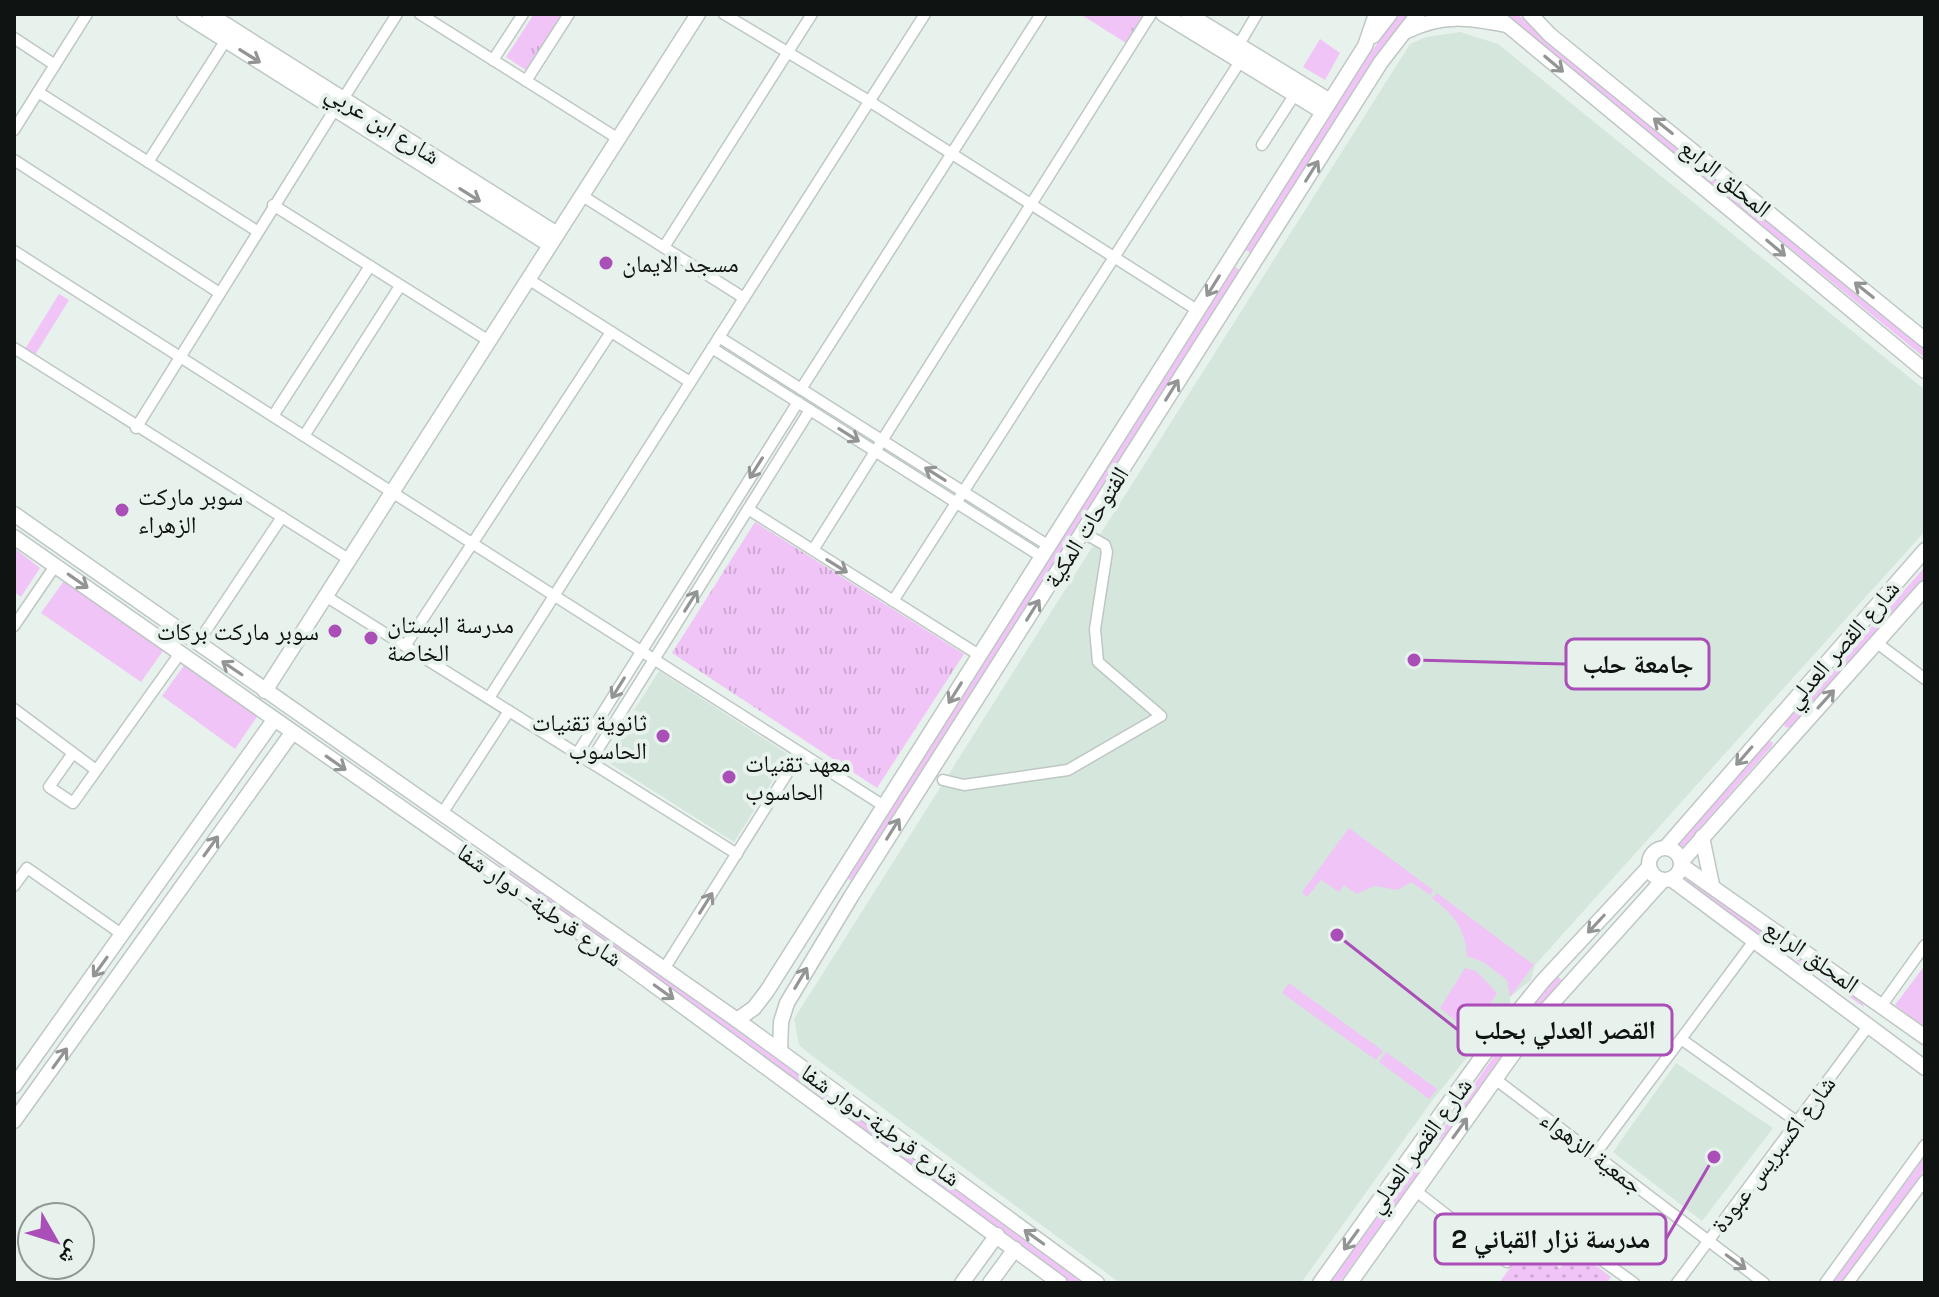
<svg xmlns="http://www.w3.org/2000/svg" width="1939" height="1297" font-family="'Space Grotesk','Noto Naskh Arabic',sans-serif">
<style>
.built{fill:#d5e6dd}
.grass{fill:#f1c4f7}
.park{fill:url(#park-tufts)}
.garden{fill:url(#garden-dots)}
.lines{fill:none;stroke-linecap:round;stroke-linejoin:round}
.street-casing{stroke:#bec7c3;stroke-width:13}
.secondary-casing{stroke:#bec7c3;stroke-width:17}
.street{stroke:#fff;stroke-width:10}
.secondary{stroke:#fff;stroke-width:14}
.oneway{stroke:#939594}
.poi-dot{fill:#aa4eb8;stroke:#e8f2ed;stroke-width:3}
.labels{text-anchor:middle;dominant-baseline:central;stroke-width:8;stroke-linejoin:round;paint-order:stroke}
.street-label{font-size:24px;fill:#0f1311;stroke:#e8f2ed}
.poi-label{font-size:24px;fill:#0f1311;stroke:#e8f2ed;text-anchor:start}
.leader{fill:none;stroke:#aa4eb8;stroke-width:3}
.callout-dot{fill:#aa4eb8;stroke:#e8f2ed;stroke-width:3}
.callout{fill:#e8f2ed;stroke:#aa4eb8;stroke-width:3}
.callout-label{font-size:26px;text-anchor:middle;font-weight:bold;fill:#0f1311}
</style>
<defs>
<pattern id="park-tufts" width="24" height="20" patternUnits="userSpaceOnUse" patternTransform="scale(2)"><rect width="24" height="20" fill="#f1c4f7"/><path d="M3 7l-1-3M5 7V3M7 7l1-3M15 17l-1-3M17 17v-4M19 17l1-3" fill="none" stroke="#cda8d3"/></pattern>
<pattern id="garden-dots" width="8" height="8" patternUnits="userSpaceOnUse" patternTransform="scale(2)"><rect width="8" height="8" fill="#f1c4f7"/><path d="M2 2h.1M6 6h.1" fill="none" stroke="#cda8d3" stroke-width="1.8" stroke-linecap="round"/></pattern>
</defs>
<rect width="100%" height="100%" fill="#e8f2ed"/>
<g class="built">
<path d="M1460,32L1498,44L1925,390V531L1535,965L1531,980L1510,997V1004L1431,1102L1301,1283H1120L811,1055L799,1045L794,1019L1410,44L1426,37Z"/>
<path d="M659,671L789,755L734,842L603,759Z"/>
<path d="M1676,1063L1773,1128L1702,1221L1613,1152Z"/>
</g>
<g class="grass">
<path d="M1400,14H1409L1376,57L1251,253L1245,250L1370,53Z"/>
<path d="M1508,14H1517L1925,349V358L1542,46Z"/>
<path d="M1320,39L1340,53L1325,80L1303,67Z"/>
<path d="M1235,267L1240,270L852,881L847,878Z"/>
<path d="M59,294L69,300L35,355L25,349Z"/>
<path d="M14,548L40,568L21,597L14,592Z"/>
<path d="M1925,567V577L1790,728L1785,727L1784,724Z"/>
<path d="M66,578L165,648L141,682L41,613Z"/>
<path d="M185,664L258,715L235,749L162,696Z"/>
<path d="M1768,741L1773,742L1772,746L1683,847H1678V842Z"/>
<path d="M1349,828L1433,890L1430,895L1411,882L1398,890L1375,886L1356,894L1344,885L1339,892L1321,880L1307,897L1302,892Z"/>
<path d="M491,850L1083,1283H1071L486,855Z"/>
<path d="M1691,879L1863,1003L1864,1007L1686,884L1685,880Z"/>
<path d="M1437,893L1534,965L1510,997L1507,980L1483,962L1467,956C1466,929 1452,913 1432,898Z"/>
<path d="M1925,965V1028L1895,1005Z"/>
<path d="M1465,968L1476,971L1497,993L1471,1033L1440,1008Z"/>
<path d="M1557,976L1563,981L1497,1062L1443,1140H1439L1436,1138L1512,1031Z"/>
<path d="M1289,983L1383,1051L1376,1060L1282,993Z"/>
<path d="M1386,1052L1437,1089L1429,1099L1379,1062Z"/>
<path d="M1422,1156L1428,1161L1339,1283H1330Z"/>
<path d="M1925,1156V1169L1842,1283H1833Z"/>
</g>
<g class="park">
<path d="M534,14H563L527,71L506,57Z"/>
<path d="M1080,14H1145L1126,43Z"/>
<path d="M755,522L964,654L877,788L672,653Z"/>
</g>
<path class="garden" d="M1527,1245L1560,1268L1574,1249L1611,1277L1607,1283H1499Z"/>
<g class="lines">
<defs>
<g id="street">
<path d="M420,14L617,138"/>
<path d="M724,14L869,101L1197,310"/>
<path d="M14,38L55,65"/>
<path d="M493,60L523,14"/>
<path d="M526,81L569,14"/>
<path d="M38,92L257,231"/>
<path d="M343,99L397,14"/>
<path d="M14,130L87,14"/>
<path d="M1262,145L1295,94"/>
<path d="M14,160L218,292"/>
<path d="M148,162L226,40"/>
<path d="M581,195L744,298"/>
<path d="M273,205L489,341"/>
<path d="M664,247L812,14"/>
<path d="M14,251L884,806"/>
<path d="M528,279L690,382"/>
<path d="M719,337L1049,546"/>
<path d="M14,348L350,560"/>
<path d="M712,348L1042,557"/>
<path d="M801,389L1041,14"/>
<path d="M273,416L370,266"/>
<path d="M136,428L335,109"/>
<path d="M304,436L400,286"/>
<path d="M748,509L979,655"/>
<path d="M813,550L1151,14"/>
<path d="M327,597L737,854"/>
<path d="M893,601L1241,60L1238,46L1257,14"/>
<path d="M14,626L55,566"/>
<path d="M1877,643L1925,679"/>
<path d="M197,644L282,517"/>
<path d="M405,646L611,332"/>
<path d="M489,698L925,14"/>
<path d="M14,709L96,770"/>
<path d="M73,753L49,787L73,803L181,652"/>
<path d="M577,754L798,402"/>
<path d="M590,762L810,410"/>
<path d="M943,780L964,785L1068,770L1161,716L1098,662L1095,629L1107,552L1105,545L1082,532"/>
<path d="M443,812L509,711"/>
<path d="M14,886L27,868L123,935"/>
<path d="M664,969L800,753"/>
<path d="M1882,1005L1925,945"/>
<path d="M1681,1039L1796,1121"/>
<path d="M1495,1079L1764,1283"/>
<path d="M1596,1153L1754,941"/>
<path d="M1416,1191L1507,1262"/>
<path d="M1550,1223L1634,1283"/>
<path d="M1677,1283L1869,1025"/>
<path d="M1825,1283L1925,1145"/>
<path d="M1848,1283L1925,1180"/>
</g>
<g id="secondary">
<path d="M184,14L550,245"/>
<path d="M209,14L557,234"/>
<path d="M1163,14L1323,112"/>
<path d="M1188,14L1330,101"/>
<path d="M1494,14L1925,371"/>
<path d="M1530,14L1550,35L1925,340"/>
<path d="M1407,31C1443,13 1469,18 1507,25"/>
<path d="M1373,36L1390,14"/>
<path d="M14,514L737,1020L1097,1283"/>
<path d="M14,537L628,966L1060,1283"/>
<path d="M265,691L698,14"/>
<path d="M1702,837L1712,885"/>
<path d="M1666,847L1925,550"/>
<circle cx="1665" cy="864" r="16"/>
<path d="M1681,862L1925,588"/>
<path d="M1681,865L1925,1037"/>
<path d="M1671,879L1925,1068"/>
<path d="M737,1020L754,1008L767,991L1365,46L1376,14"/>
<path d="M780,1051L781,1022L787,1003L852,895L1381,62L1418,14"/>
<path d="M14,1086L274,720"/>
<path d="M14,1121L292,733"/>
<path d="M962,1283L997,1235"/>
<path d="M990,1283L1015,1249"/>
<path d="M1320,1283L1484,1054L1542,982L1649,867"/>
<path d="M1350,1283L1538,1019L1663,880"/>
</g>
</defs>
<use href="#street" class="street-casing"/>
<use href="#secondary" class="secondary-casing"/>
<use href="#street" class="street"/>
<use href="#secondary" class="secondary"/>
</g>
<defs><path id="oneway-shaft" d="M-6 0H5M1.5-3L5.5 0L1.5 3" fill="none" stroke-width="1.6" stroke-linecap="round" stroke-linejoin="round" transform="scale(2)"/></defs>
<g class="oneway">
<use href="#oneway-shaft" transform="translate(250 56) rotate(32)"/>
<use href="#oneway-shaft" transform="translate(1554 64) rotate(40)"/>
<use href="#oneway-shaft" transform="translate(1663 126) rotate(-141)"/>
<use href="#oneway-shaft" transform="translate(1312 171) rotate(-58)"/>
<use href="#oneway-shaft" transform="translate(470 195) rotate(32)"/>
<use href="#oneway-shaft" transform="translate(1776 248) rotate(40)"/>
<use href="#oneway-shaft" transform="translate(1213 286) rotate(122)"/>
<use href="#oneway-shaft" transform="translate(1864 290) rotate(-141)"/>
<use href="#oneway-shaft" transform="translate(1172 390) rotate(-58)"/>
<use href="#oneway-shaft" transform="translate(849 435) rotate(32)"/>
<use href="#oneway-shaft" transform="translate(756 468) rotate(122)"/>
<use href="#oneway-shaft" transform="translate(935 474) rotate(-148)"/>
<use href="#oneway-shaft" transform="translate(837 566) rotate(32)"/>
<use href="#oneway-shaft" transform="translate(78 581) rotate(35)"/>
<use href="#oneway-shaft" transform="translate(691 601) rotate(-58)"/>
<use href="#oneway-shaft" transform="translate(1033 610) rotate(-58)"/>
<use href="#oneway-shaft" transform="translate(232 668) rotate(-146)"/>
<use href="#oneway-shaft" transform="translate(618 688) rotate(122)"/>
<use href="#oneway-shaft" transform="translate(955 693) rotate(122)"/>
<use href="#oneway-shaft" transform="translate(1826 699) rotate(-48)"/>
<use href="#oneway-shaft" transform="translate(1744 756) rotate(131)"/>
<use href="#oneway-shaft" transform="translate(336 763) rotate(35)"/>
<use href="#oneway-shaft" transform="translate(893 829) rotate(-58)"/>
<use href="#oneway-shaft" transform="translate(211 846) rotate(-54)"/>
<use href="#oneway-shaft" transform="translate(706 903) rotate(-58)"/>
<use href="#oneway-shaft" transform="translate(1596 924) rotate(133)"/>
<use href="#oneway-shaft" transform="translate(100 967) rotate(126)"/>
<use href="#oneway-shaft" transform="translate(801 978) rotate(-59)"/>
<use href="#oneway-shaft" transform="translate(664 992) rotate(36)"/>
<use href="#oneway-shaft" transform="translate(60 1058) rotate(-54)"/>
<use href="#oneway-shaft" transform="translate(1460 1128) rotate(-54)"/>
<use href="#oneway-shaft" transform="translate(1034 1237) rotate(-144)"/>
<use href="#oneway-shaft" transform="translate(1351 1240) rotate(126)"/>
<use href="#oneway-shaft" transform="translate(1736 1262) rotate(36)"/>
</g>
<g class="poi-dot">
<circle cx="606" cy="263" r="8"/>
<circle cx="122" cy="510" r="8"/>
<circle cx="335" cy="631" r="8"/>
<circle cx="371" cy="638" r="8"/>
<circle cx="663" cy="736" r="8"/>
<circle cx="729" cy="777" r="8"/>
</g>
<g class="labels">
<g class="street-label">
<text transform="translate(383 124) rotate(32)">شارع ابن عربي</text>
<text transform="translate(1726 178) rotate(39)">المحلق الرابع</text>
<text transform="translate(1086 527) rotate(-58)">الفتوحات المكية</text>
<text transform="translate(1842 644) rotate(-49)">شارع القصر العدلي</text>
<text transform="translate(540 905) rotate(35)">شارع قرطبة- دوار شفا</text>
<text transform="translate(1812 956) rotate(35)">المحلق الرابع</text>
<text transform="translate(881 1125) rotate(36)">شارع قرطبة-دوار شفا</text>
<text transform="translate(1419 1145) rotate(-54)">شارع القصر العدلي</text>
<text transform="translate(1592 1152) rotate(37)">جمعية الزهواء</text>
<text transform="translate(1773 1154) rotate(-53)">شارع اكسبريس عبودة</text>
</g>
<g class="poi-label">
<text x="622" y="263">مسجد الايمان</text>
<text x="138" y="496">سوبر ماركت<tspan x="138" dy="28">الزهراء</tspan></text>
<text x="387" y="624">مدرسة البستان<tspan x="387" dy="28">الخاصة</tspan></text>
<text x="319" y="631" text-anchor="end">سوبر ماركت بركات</text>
<text x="647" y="722" text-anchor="end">ثانوية تقنيات<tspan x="647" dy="28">الحاسوب</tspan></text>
<text x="745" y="763">معهد تقنيات<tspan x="745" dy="28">الحاسوب</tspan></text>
</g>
</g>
<path class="leader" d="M1414 660L1566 664M1337 935L1458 1030M1714 1157L1666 1239"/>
<g class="callout-dot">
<circle cx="1414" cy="660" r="8"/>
<circle cx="1337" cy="935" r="8"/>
<circle cx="1714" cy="1157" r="8"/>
</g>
<g class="callout">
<rect x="1566" y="639" width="143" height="50" rx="8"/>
<rect x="1458" y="1005" width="214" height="50" rx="8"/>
<rect x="1435" y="1214" width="231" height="50" rx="8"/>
</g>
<g class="callout-label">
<text x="1638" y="673">جامعة حلب</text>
<text x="1565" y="1039">القصر العدلي بحلب</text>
<text x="1551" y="1248">مدرسة نزار القباني 2</text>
</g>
<rect width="1939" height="1297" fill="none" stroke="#0f1311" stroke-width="32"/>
<g transform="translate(56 1241) rotate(129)"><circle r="38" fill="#e8f2ed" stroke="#919995" stroke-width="2"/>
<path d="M0-6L14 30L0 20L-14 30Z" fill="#aa4eb8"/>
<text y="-12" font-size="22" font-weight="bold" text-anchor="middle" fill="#0f1311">ش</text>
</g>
</svg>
